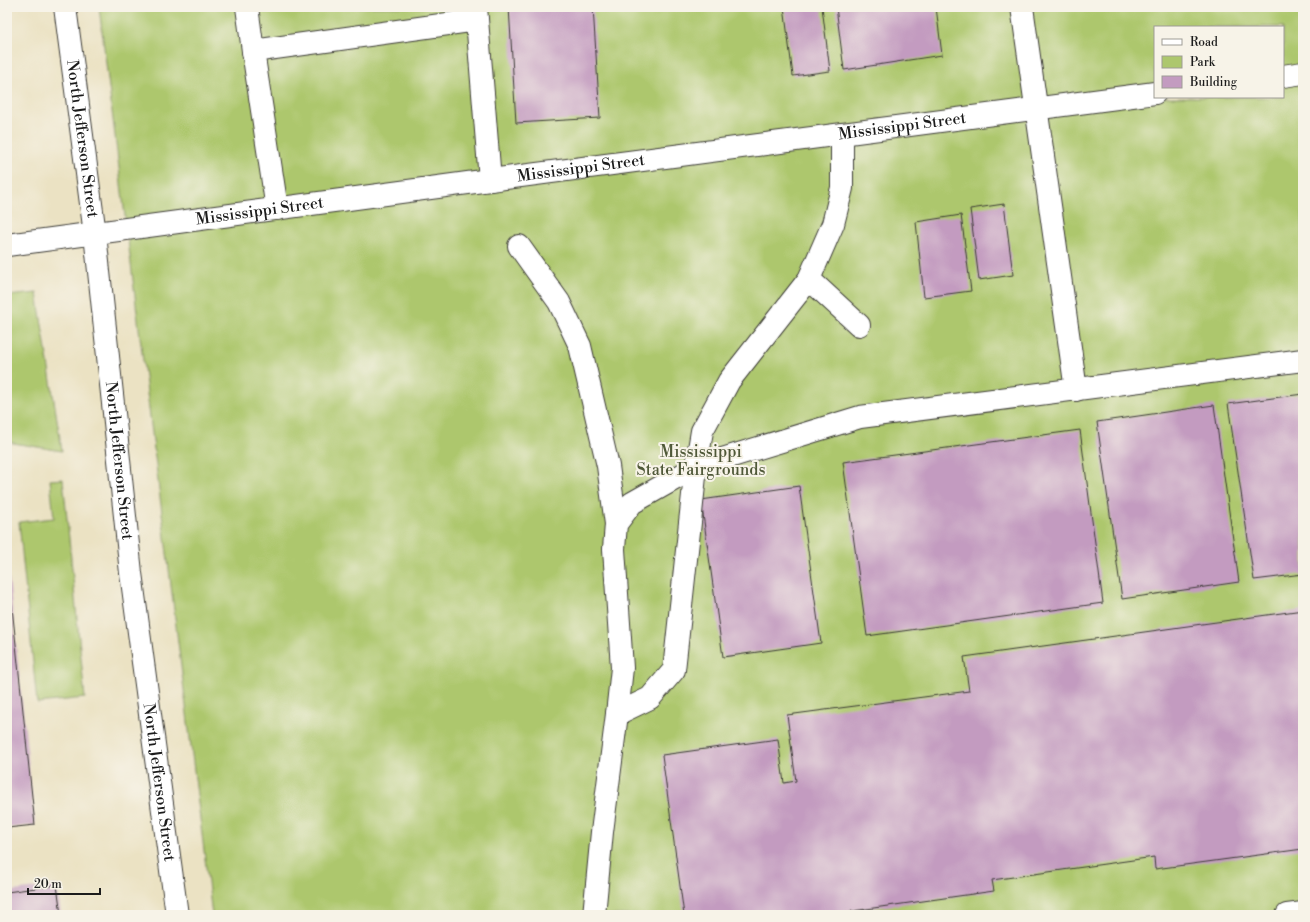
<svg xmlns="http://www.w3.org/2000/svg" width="1310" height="922" font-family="'Libre Bodoni',serif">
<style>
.green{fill:#adc76d;stroke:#647244;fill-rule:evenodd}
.building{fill:#c39bc0}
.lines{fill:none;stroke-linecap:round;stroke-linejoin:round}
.minor-casing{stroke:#3b3a35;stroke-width:24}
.minor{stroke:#fff;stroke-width:22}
.labels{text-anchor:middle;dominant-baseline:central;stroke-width:4;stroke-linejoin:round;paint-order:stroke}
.street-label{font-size:16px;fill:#1c1c1c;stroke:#f7f3e8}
.park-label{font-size:16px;fill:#4f5838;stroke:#f7f3e8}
</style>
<rect width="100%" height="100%" fill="#f7f3e8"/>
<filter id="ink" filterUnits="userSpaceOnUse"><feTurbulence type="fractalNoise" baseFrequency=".025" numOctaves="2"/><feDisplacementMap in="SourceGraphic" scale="8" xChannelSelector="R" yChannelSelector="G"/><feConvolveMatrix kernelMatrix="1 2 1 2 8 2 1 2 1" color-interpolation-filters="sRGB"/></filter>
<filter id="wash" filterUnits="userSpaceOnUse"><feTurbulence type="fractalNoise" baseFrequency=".012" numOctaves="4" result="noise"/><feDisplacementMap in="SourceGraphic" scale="16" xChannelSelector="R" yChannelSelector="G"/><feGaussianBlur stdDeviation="0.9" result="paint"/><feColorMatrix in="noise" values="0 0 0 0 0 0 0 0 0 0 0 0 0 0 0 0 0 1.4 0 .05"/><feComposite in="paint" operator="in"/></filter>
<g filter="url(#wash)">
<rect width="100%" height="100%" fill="#ebe2c3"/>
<g class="green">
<path d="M99,7H1303V915H212ZM1155,27H1283V97H1155Z"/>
<path d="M37,293L62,451L7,442V296Z"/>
<path d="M63,479L85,698L37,703L19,522L54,518L50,480Z"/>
</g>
<g id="blocks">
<g class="building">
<path d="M509,7H593L600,118L516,123Z"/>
<path d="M784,7H822L830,71L793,76Z"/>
<path d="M836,7H936L942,55L844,70Z"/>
<path d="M1004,204L1013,275L979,280L970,209Z"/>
<path d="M961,215L971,291L924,297L916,222Z"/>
<path d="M1303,394V574L1254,580L1228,404Z"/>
<path d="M1214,405L1239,582L1122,599L1097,422Z"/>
<path d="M1080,430L1103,603L867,636L843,462Z"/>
<path d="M799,486L821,643L723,657L701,500Z"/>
<path d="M7,569H8L35,825L7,828Z"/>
<path d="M1303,610V849L1155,869L1154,857L992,880L994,891L824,915H684L662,755L778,739L784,783L796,781L787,715L969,691L964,657Z"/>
<path d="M57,885L61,915H7V892Z"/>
</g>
</g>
</g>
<g filter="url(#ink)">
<use href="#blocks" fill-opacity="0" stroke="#3b3a35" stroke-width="1"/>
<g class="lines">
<defs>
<g id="minor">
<path id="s1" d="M65,7L95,234L131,573L177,915"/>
<path d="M247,7L253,51"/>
<path d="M476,7L490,180"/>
<path d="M1022,7L1076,390"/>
<path d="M1283,76L1303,73"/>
<path d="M277,209L253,51L477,20"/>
<path id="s2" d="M7,245L490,180L1155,93"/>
<path d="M519,246L559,302L580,346L608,466L616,524"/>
<path d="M809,279L859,325"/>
<path d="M617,714L622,668L614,549L616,524L632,503L696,467L702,431L729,381L809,279L833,224L842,188V134"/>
<path d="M594,915L602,832L617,714L650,698L674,670L696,467L860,417L1303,360"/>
<path d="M1287,915L1303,913"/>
</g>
</defs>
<use href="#minor" class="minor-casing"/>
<use href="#minor" class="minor"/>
</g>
</g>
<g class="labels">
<g class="street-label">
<text stroke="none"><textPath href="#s2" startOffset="903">Mississippi Street</textPath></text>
<text stroke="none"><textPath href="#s1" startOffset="133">North Jefferson Street</textPath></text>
<text stroke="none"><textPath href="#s2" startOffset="579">Mississippi Street</textPath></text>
<text stroke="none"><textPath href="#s2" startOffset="255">Mississippi Street</textPath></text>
<text stroke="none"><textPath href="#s1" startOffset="457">North Jefferson Street</textPath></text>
<text stroke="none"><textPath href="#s1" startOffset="781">North Jefferson Street</textPath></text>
</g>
<g class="park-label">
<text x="701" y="452">Mississippi<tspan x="701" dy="18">State Fairgrounds</tspan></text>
</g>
</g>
<rect width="1310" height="922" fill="none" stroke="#f7f3e8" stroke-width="24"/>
<rect x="1154" y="26" width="130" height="72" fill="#f7f3e8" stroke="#9f9d96"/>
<rect x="1162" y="39" width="20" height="6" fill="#ffffff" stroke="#9f9d96"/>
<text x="1190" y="46" font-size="12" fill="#1c1c1c">Road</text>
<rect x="1162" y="56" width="20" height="12" fill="#adc76d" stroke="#9f9d96"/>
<text x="1190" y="66" font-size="12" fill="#1c1c1c">Park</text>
<rect x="1162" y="76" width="20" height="12" fill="#c39bc0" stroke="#9f9d96"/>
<text x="1190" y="86" font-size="12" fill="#1c1c1c">Building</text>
<path d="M28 888v6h72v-6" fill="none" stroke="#1c1c1c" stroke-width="2"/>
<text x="34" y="888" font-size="12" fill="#1c1c1c" stroke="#f7f3e8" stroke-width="3" paint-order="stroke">20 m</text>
</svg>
